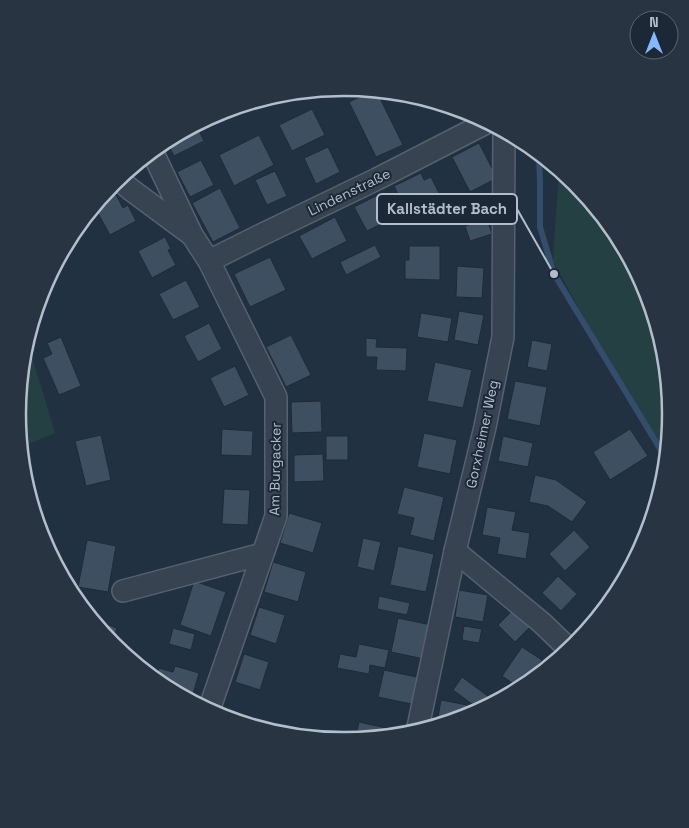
<svg xmlns="http://www.w3.org/2000/svg" width="689" height="828" font-family="'Space Grotesk',sans-serif">
<style>
.green{fill:#244042}
.lines{fill:none;stroke-linecap:round;stroke-linejoin:round}
.stream{stroke:#344d6a;stroke-width:6}
.building{fill:#3e4f61;stroke:#1e2a38}
.minor-casing{stroke:#55616e;stroke-width:24}
.minor{stroke:#374351;stroke-width:21}
.labels{text-anchor:middle;dominant-baseline:central;stroke-width:4;stroke-linejoin:round;paint-order:stroke}
.street-label{font-size:14px;fill:#b3becb;stroke:#1c2836}
.rim{fill:none;stroke:#b3becb;stroke-width:2.5}
.leader{fill:none;stroke:#b3becb;stroke-width:2}
.callout-dot{fill:#b3becb;stroke:#1c2836;stroke-width:2}
.callout{fill:#1c2836;stroke:#b3becb;stroke-width:2}
.callout-label{font-size:15px;text-anchor:middle;font-weight:bold;fill:#b3becb}
</style>
<rect width="100%" height="100%" fill="#223141"/>
<g class="green">
<path d="M559,169L576,183L617,233L647,289L665,350L671,414L666,467L553,261Z"/>
<path d="M27,340L55,433L21,447L18,414L24,350Z"/>
</g>
<g class="lines">
<path class="stream" d="M539,152L540,183V227L554,274L667,460"/>
</g>
<g class="building">
<path d="M374,90H376L403,145L376,157L349,102Z"/>
<path d="M312,109L325,135L292,151L279,125Z"/>
<path d="M196,124L204,141L174,156L166,140Z"/>
<path d="M259,135L274,165L234,186L219,155Z"/>
<path d="M479,143L497,178L470,192L452,157Z"/>
<path d="M328,147L340,172L316,184L304,158Z"/>
<path d="M201,160L214,185L190,197L177,172Z"/>
<path d="M275,171L287,196L267,205L255,180Z"/>
<path d="M421,173L424,180L431,177L441,197L408,214L394,186Z"/>
<path d="M220,188L240,228L213,242L192,203Z"/>
<path d="M113,189L123,208L128,205L136,221L110,235L94,206L105,193Z"/>
<path d="M380,194L393,218L367,231L354,207Z"/>
<path d="M335,217L347,241L312,259L299,236Z"/>
<path d="M487,219L492,234L470,241L465,226Z"/>
<path d="M165,237L171,249L168,250L176,265L152,278L138,251Z"/>
<path d="M375,245L381,257L346,275L340,262Z"/>
<path d="M409,246H440V280L405,279V260H409Z"/>
<path d="M270,257L286,290L250,307L234,274Z"/>
<path d="M457,266L484,268L482,298L456,297Z"/>
<path d="M186,280L200,307L173,320L159,294Z"/>
<path d="M459,311L484,315L478,345L454,340Z"/>
<path d="M421,313L452,318L448,342L417,337Z"/>
<path d="M209,323L222,349L198,362L184,336Z"/>
<path d="M291,335L311,375L286,387L266,347Z"/>
<path d="M61,337L81,386L59,395L43,358L52,354L47,343Z"/>
<path d="M366,338L377,339L376,347L407,348L406,371L376,370L377,357H366Z"/>
<path d="M532,340L552,344L547,371L527,367Z"/>
<path d="M435,362L472,370L463,408L427,401Z"/>
<path d="M235,366L249,395L224,407L210,378Z"/>
<path d="M515,381L547,387L540,426L507,419Z"/>
<path d="M321,401L322,432L292,433L291,402Z"/>
<path d="M222,429L253,431L252,456L221,455Z"/>
<path d="M630,429L648,456L610,480L593,452Z"/>
<path d="M424,433L457,440L450,474L417,467Z"/>
<path d="M101,435L111,480L86,486L75,441Z"/>
<rect x="326" y="436" width="22" height="24"/>
<path d="M503,436L533,443L528,467L498,461Z"/>
<path d="M323,454L324,481L294,482V455Z"/>
<path d="M535,475L556,480L587,502L572,522L548,506L529,502Z"/>
<path d="M404,487L444,497L434,541L410,535L414,518L397,514Z"/>
<path d="M224,489L250,490L248,525L222,524Z"/>
<path d="M487,507L516,512L512,530L530,533L526,559L497,554L500,538L482,535Z"/>
<path d="M289,513L322,523L313,553L280,543Z"/>
<path d="M574,530L590,547L565,571L549,554Z"/>
<path d="M363,538L381,542L374,571L357,567Z"/>
<path d="M87,540L116,546L108,592L78,587Z"/>
<path d="M398,546L434,554L426,592L390,585Z"/>
<path d="M273,562L306,572L298,602L264,592Z"/>
<path d="M558,576L577,594L561,611L542,593Z"/>
<path d="M194,581L226,592L211,636L180,625Z"/>
<path d="M459,590L488,595L483,622L455,617Z"/>
<path d="M379,596L410,603L407,615L377,609Z"/>
<path d="M259,607L285,615L276,644L250,635Z"/>
<path d="M513,610L530,627L515,642L498,625Z"/>
<path d="M398,618L431,625L424,659L391,652Z"/>
<path d="M92,619L117,628L112,644Z"/>
<path d="M464,626L482,629L479,643L462,640Z"/>
<path d="M173,628L195,634L191,650L169,644Z"/>
<path d="M359,644L389,650L385,668L370,665L369,674L337,668L340,654L356,657Z"/>
<path d="M522,647L542,660L524,687L521,689L502,676Z"/>
<path d="M244,654L269,662L260,690L235,682Z"/>
<path d="M175,666L199,673L191,701L163,686L155,680L159,668L173,672Z"/>
<path d="M384,670L421,678L416,705L378,697Z"/>
<path d="M462,677L496,702L480,710L453,690Z"/>
<path d="M441,700L467,705L465,718L440,725L441,724L437,723Z"/>
<path d="M359,722L404,732V735L355,740Z"/>
</g>
<g class="lines">
<defs>
<g id="minor">
<path d="M152,151L191,233"/>
<path d="M118,179L130,189L192,235L209,261L276,397V516L209,710"/>
<path d="M209,261L259,236L377,179L488,122"/>
<path d="M455,551L542,623L570,650"/>
<path d="M123,591L262,554"/>
<path d="M417,732L455,551L485,427L503,337L504,130"/>
</g>
</defs>
<use href="#minor" class="minor-casing"/>
<use href="#minor" class="minor"/>
</g>
<g class="labels">
<g class="street-label">
<text transform="translate(349 192) rotate(-26)">Lindenstraße</text>
<text transform="translate(482 434) rotate(-78)">Gorxheimer Weg</text>
<text transform="translate(275 469) rotate(-89)">Am Burgacker</text>
</g>
</g>
<path d="M0 0H689V828H0ZM26 414a318 318 0 1 1 636 0a318 318 0 1 1-636 0Z" fill="#283442" fill-rule="evenodd"/>
<path class="rim" d="M26 414a318 318 0 1 1 636 0a318 318 0 1 1-636 0Z"/>
<path class="leader" d="M554 274L517 209"/>
<circle class="callout-dot" cx="554" cy="274" r="5"/>
<rect class="callout" x="377" y="194" width="140" height="30" rx="5"/>
<g class="callout-label">
<text x="447" y="214">Kallstädter Bach</text>
</g>
<g transform="translate(654 35)"><circle r="24" fill="#1c2836" stroke="#586472"/>
<path d="M0-4L9 19L0 12L-9 19Z" fill="#85b9ff"/>
<text y="-8" font-size="14" font-weight="bold" text-anchor="middle" fill="#b3becb">N</text>
</g>
</svg>
